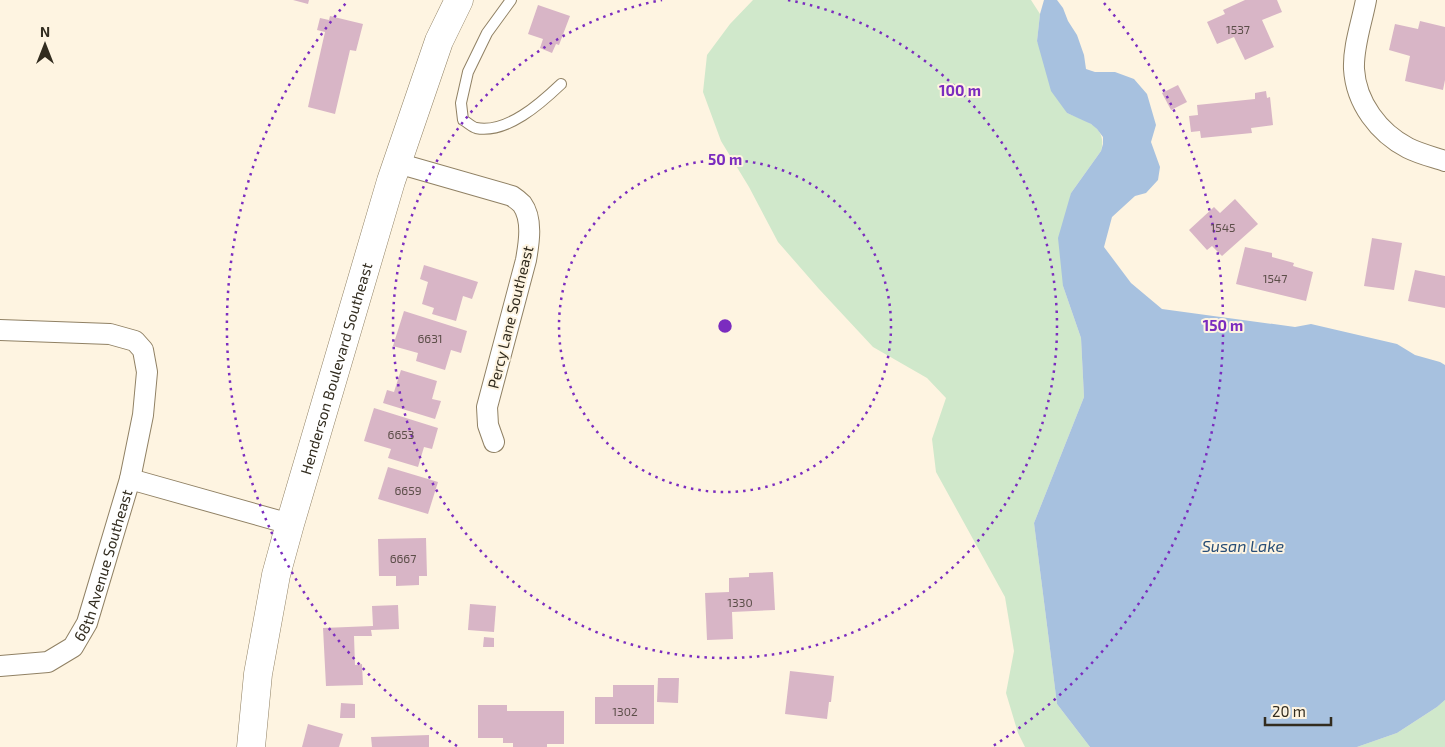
<svg xmlns="http://www.w3.org/2000/svg" width="1445" height="747" font-family="'Exo 2',sans-serif">
<style>
.green{fill:#d0e8cb}
.water{fill:#a7c1df}
.building{fill:#d8b5c6}
.lines{fill:none;stroke-linecap:round;stroke-linejoin:round}
.lane-casing{stroke:#908164;stroke-width:12}
.street-casing{stroke:#908164;stroke-width:22}
.secondary-casing{stroke:#908164;stroke-width:29}
.lane{stroke:#fff;stroke-width:10}
.street{stroke:#fff;stroke-width:20}
.secondary{stroke:#fff;stroke-width:28}
.ring{fill:none;stroke:#7b2cbf;stroke-width:2.5;stroke-dasharray:2.5 5}
.labels{text-anchor:middle;dominant-baseline:central;stroke-width:4;stroke-linejoin:round;paint-order:stroke}
.number-label{font-size:12px;fill:#5c4e49}
.street-label{font-size:15px;fill:#322c1f;stroke:#fef4e1}
.water-label{font-size:16px;font-style:italic;fill:#284e77;stroke:#fef4e1}
.centre{fill:#7b2cbf;stroke:#fef4e1;stroke-width:2.5}
.ring-label{font-size:15px;text-anchor:middle;font-weight:bold;fill:#7b2cbf;stroke:#fef4e1;stroke-width:4;stroke-linejoin:round;paint-order:stroke}
</style>
<rect width="100%" height="100%" fill="#fef4e1"/>
<g class="green">
<path d="M753,0H1031L1040,14L1037,41L1067,113C1085,121 1108,126 1101,151L1071,193L1063,286L1081,338L1084,397L1034,523L1057,704L1090,747H1025L1018,733L1006,693L1014,651L1005,597L936,472L932,439L946,398L927,378L873,347L819,289L778,242L749,187L721,141L703,92L707,55L730,24Z"/>
<path d="M1445,700V747H1357L1397,733L1437,707Z"/>
</g>
<path class="water" d="M1044,0H1057L1063,8L1068,21L1077,35L1084,55L1086,69L1095,72H1115L1134,79L1147,94L1156,125L1151,142L1160,167L1158,180L1146,193L1135,196L1112,217L1104,247L1131,283L1162,309L1295,327L1311,324L1397,344L1415,355L1440,362L1445,365V700L1437,707L1397,733L1357,747H1090L1057,704L1034,523L1084,397L1081,338L1063,286L1058,238L1071,193L1101,151L1103,144V137L1097,129L1091,124L1067,113L1051,91L1037,41L1040,14Z"/>
<g class="building">
<path d="M293,0H309L308,4Z"/>
<path d="M1245,0H1277L1282,12L1262,20L1274,47L1245,60L1234,37L1217,44L1207,22L1225,14L1223,10Z"/>
<path d="M538,5L570,16L559,45L556,44L552,53L540,48L543,39L528,34Z"/>
<path d="M330,16L363,24L356,51L350,50L335,114L308,107L325,32L317,30L320,18L329,20Z"/>
<path d="M1420,21L1445,27V80L1443,90L1405,81L1410,56L1389,50L1395,24L1418,29Z"/>
<path d="M1178,85L1187,102L1171,110L1162,93Z"/>
<path d="M1266,91L1267,98L1270,97L1273,125L1251,128L1252,133L1201,138L1200,131L1191,132L1189,116L1198,115L1197,105L1255,99V93Z"/>
<path d="M1235,199L1258,224L1222,256L1212,246L1207,250L1189,230L1214,207L1220,213Z"/>
<path d="M1372,238L1402,243L1394,290L1364,286Z"/>
<path d="M1245,247L1272,253V257L1294,263L1293,266L1313,272L1306,301L1236,284Z"/>
<path d="M424,265L478,282L472,299L463,296L456,321L432,314L434,308L422,304L428,282L420,279Z"/>
<path d="M1415,270L1445,276V308L1408,301Z"/>
<path d="M404,311L467,331L461,353L451,350L445,370L416,361L418,353L393,346Z"/>
<path d="M401,370L437,381L432,399L441,401L435,419L383,403L387,390L394,392Z"/>
<path d="M374,408L438,428L432,449L424,447L418,467L388,458L391,449L364,441Z"/>
<path d="M388,467L438,482L428,514L378,499Z"/>
<path d="M426,538L427,576H419V585L396,586V576H379L378,539Z"/>
<path d="M773,572L775,610L732,612L733,639L707,640L705,593L729,592V578L749,577V573Z"/>
<path d="M470,604L496,606L494,632L468,630Z"/>
<path d="M398,605L399,629L371,630L372,636H354L355,665L362,664L363,685L326,686L323,628L373,626L372,606Z"/>
<path d="M484,637L494,638V647H483Z"/>
<path d="M790,671L834,676L831,702H829L827,719L785,714Z"/>
<path d="M658,678H679L678,703L657,702Z"/>
<path d="M613,685H654V724H595V697H613Z"/>
<path d="M341,703L355,704V718H340Z"/>
<path d="M478,705H507V711H564V744H547V747H513V743H503V738H478Z"/>
<path d="M308,724L343,734L339,747H302Z"/>
<path d="M429,735V747H372L371,737Z"/>
</g>
<g class="lines">
<defs>
<path id="lane" d="M511,0L487,33L468,72L461,103L463,120C467,122 472,127 476,128C507,134 541,103 561,84"/>
<g id="street">
<path d="M1366,0C1362,22 1353,46 1354,69C1356,103 1379,133 1408,148C1420,154 1433,157 1445,161"/>
<path d="M397,163L512,196C515,198 519,201 522,204C533,219 529,243 526,260L487,407L488,425L494,442"/>
<path d="M0,330L110,334L135,341L143,350L147,372L143,415L130,479"/>
<path id="s1" d="M0,666L48,662L73,647L87,623L130,479L290,524"/>
</g>
<g id="secondary">
<path id="s2" d="M251,747L258,674L276,575L290,524L391,181L439,41L459,0"/>
</g>
</defs>
<use href="#lane" class="lane-casing"/>
<use href="#street" class="street-casing"/>
<use href="#secondary" class="secondary-casing"/>
<use href="#lane" class="lane"/>
<use href="#street" class="street"/>
<use href="#secondary" class="secondary"/>
</g>
<g class="ring">
<circle cx="725" cy="326" r="166"/>
<path d="M788 0A332 332 0 1 1 662 0"/>
<path d="M457 746A498 498 0 0 1 346 3M1104 3A498 498 0 0 1 993 746"/>
</g>
<g class="labels">
<g class="number-label">
<text x="1238" y="29">1537</text>
<text x="1223" y="227">1545</text>
<text x="1275" y="278">1547</text>
<text x="430" y="338">6631</text>
<text x="401" y="434">6653</text>
<text x="408" y="490">6659</text>
<text x="403" y="558">6667</text>
<text x="740" y="602">1330</text>
<text x="625" y="711">1302</text>
</g>
<g class="street-label">
<text transform="translate(510 317) rotate(-76)">Percy Lane Southeast</text>
<text stroke="none"><textPath href="#s2" startOffset="389">Henderson Boulevard Southeast</textPath></text>
<text stroke="none"><textPath href="#s1" startOffset="165">68th Avenue Southeast</textPath></text>
</g>
<g class="water-label">
<text x="1243" y="545">Susan Lake</text>
</g>
</g>
<circle cx="725" cy="326" r="8" class="centre"/>
<g class="ring-label">
<text x="960" y="96">100 m</text>
<text x="725" y="165">50 m</text>
<text x="1223" y="331">150 m</text>
</g>
<g transform="translate(45 45)" stroke="#fef4e1" stroke-width="4" paint-order="stroke">
<path d="M0-4L9 19L0 12L-9 19Z" fill="#322c1f"/>
<text y="-8" font-size="14" font-weight="bold" text-anchor="middle" fill="#322c1f">N</text>
</g>
<path d="M1265 717v8h66v-8" fill="none" stroke="#322c1f" stroke-width="2.5"/>
<text x="1272" y="717" font-size="15" fill="#322c1f" stroke="#fef4e1" stroke-width="4" paint-order="stroke">20 m</text>
</svg>
